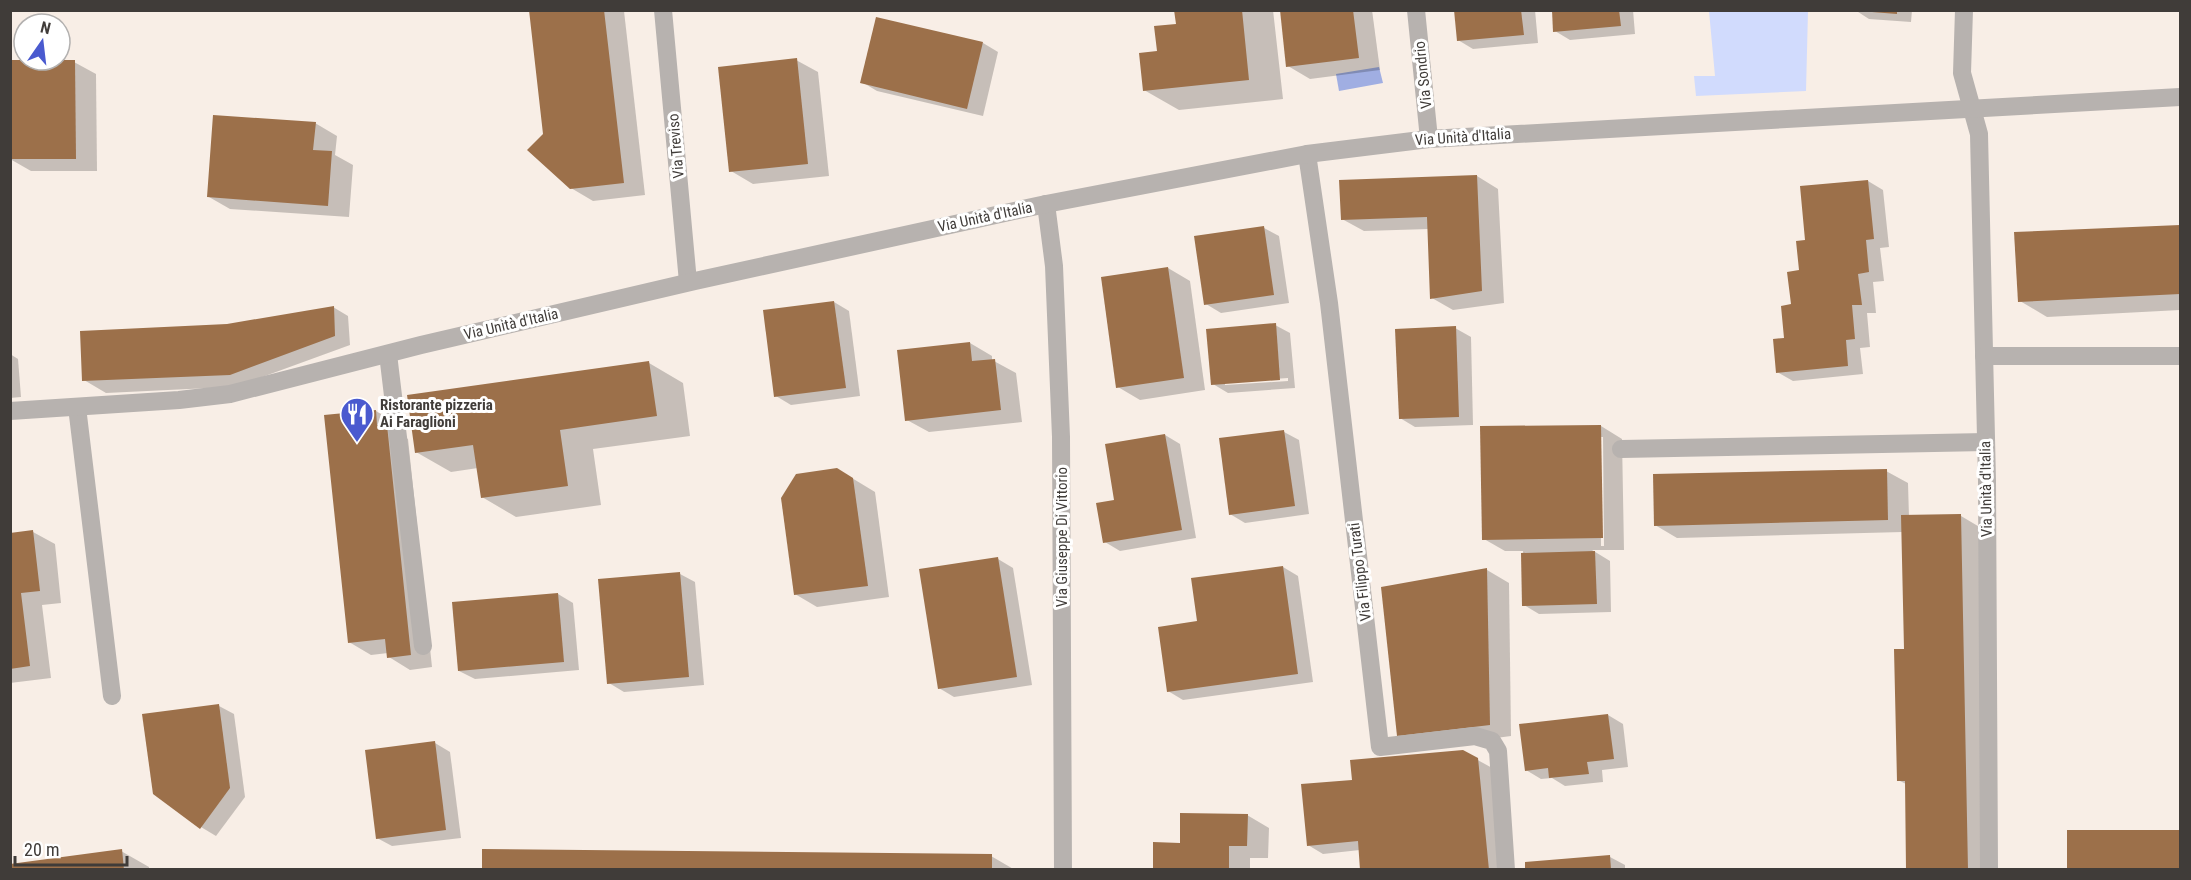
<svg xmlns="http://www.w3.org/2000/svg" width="2191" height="880" font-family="'Roboto Condensed',sans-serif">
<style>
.green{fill:#d1dbfd}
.water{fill:#a0aee2}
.shadow{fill:#0003;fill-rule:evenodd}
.building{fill:#9c704a}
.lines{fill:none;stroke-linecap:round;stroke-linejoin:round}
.minor{stroke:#b7b2af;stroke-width:18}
.labels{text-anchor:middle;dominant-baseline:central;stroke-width:6;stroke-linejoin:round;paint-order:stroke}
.street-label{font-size:15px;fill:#403c39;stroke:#fff}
.poi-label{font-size:15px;font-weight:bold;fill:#403c39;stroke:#fff;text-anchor:start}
</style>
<rect width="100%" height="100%" fill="#f8eee6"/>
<path class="green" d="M1709,11H1808L1806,91L1696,96L1694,76H1715Z"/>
<path class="water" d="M1379,67L1383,83L1339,91L1336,74Z"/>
<g class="shadow">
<path d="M530,10L624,11L645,195L593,201L571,188Z"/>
<path d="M1176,10H1273L1283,99L1179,110L1144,90L1159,52L1177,26Z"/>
<path d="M1281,10H1372L1380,70L1310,79L1288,66Z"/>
<path d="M1455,10H1535L1538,43L1473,49L1458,40Z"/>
<path d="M1553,10H1633L1635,34L1570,40L1555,31Z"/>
<path d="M1855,10H1912L1911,22L1869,19Z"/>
<path d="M983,43L998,52L983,116L877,91L862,82Z"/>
<path d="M796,60L818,72L829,176L753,184L731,171Z"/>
<path d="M10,62H74L96,74L97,171H31L10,159Z"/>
<path d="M315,123L337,136L335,155L353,165L349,217L230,209L209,197Z"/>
<path d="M1477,176L1498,189L1504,303L1453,310L1432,298L1429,229L1364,231L1342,219Z"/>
<path d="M1868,181L1883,190L1889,247L1880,248L1884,281L1873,282L1876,313H1867L1870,347L1860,348L1863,374L1793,381L1777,372L1807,241Z"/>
<path d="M2180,227V310L2047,317L2020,301L2015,233Z"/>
<path d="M1264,228L1279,236L1289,303L1221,313L1206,304Z"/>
<path d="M1168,268L1190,281L1205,390L1140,400L1118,387Z"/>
<path d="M834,302L849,311L860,396L791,405L776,396Z"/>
<path d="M333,307L348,316L350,345L251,381V386L106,393L84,380L229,326Z"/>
<path d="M1275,325L1290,333L1295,388L1228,393L1213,384ZM1288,378V381L1225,385V382Z"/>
<path d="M1455,328L1471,337L1473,425L1415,427L1400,418Z"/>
<path d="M970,343L992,356V360L1016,373L1022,422L929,432L907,420L899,351Z"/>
<path d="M10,354L18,359L21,397L10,398Z"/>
<path d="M649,363L683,383L690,436L593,449L601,505L516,517L482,497L478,468L451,472L416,452Z"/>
<path d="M376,411L397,424L398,433L408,439L432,667L410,670L389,657L388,653L371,655L349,642Z"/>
<path d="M1601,426L1622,439L1624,550H1592L1610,561L1611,612L1539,614L1524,605L1523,551H1505L1484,539ZM1600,437H1603L1604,546H1601Z"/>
<path d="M1284,432L1299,440L1309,514L1245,523L1230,514Z"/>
<path d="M1165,435L1180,444L1196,538L1120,551L1105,542L1116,501Z"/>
<path d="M837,469L875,492L889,597L817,607L795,594Z"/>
<path d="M1886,471L1908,483L1909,517L1961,516L1988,532L1994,870H1908L1906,784L1898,780L1905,651L1903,532L1677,538L1655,525Z"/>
<path d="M33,532L55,544L61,603L42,605L51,678L10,683V534Z"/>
<path d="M998,559L1013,568L1032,685L954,697L939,688Z"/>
<path d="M1283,567L1298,576L1313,682L1183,700L1168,691L1198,623Z"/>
<path d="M1487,570L1509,583L1511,736L1420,748L1398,735L1383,588Z"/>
<path d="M680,574L695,582L704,685L624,692L609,683Z"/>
<path d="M558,594L573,603L579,670L475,679L459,671Z"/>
<path d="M219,706L234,714L245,797L216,836L201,827Z"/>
<path d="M1608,715L1623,724L1628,767L1602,770L1603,782L1565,786L1552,778L1541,779L1526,770Z"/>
<path d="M435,743L450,752L461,838L392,846L377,838Z"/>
<path d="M1463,752L1505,775L1514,870H1362L1360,850L1323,854L1308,845L1351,781Z"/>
<path d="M1247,815L1269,828L1268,858H1250V870H1155L1182,844Z"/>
<path d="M2180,831V870H2068V832Z"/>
<path d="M121,851L149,867V870H10Z"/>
<path d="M991,856L1015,870H484Z"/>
<path d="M1610,857L1625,865V870H1527Z"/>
</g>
<g class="building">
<path d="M529,10H604L624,183L570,189L527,150L543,134Z"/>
<path d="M1174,10H1242L1249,80L1143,91L1139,53L1157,51L1154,26L1176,24Z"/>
<path d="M1280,10H1353L1359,58L1286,67Z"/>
<path d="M1454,10H1521L1524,35L1457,41Z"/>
<path d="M1552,10H1619L1621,26L1553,32Z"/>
<path d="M1872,10H1897V14L1872,12Z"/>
<path d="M876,17L983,42L967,109L860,83Z"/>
<path d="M797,58L808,164L729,172L718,67Z"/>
<path d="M10,60H75L76,159H10Z"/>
<path d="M213,115L316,122L313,150L332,151L328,206L207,197Z"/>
<path d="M1477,175L1482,291L1430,299L1427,217L1341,220L1339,180Z"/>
<path d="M1868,180L1874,239L1866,240L1869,272L1858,274L1862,305H1852L1855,339L1846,340L1848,366L1776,373L1773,339L1784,338L1781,306L1791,304L1787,272L1799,270L1796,241L1805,240L1800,186Z"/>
<path d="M2180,225V294L2018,302L2014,232Z"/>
<path d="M1264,226L1274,295L1204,305L1194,236Z"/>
<path d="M1168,267L1184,378L1116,388L1101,277Z"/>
<path d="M834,301L846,388L774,397L763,310Z"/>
<path d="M334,306L335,336L230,375L82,381L80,331L227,324Z"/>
<path d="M1276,323L1280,380L1211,385L1206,329Z"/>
<path d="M1456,326L1459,417L1399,419L1395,329Z"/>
<path d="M970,342L972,361L995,359L1001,410L905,421L897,350Z"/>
<path d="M649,361L657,416L560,430L568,486L481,498L473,445L415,453L407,395Z"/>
<path d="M376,410L377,425H387L411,655L387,658L385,639L348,643L324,415Z"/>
<path d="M1601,425L1603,538L1482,540L1480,426Z"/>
<path d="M1284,430L1295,506L1229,515L1219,438Z"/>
<path d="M1165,434L1182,530L1103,543L1096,503L1114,500L1105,444Z"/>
<path d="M837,468L853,478L868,586L794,595L781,498L796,474Z"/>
<path d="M1887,469L1888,520L1654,526L1653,474Z"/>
<path d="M1961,514L1968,870H1906L1905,781H1897L1894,649H1904L1901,515Z"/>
<path d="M33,530L40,591L21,593L30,666L10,669V533Z"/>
<path d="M1595,551L1597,604L1522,606L1521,553Z"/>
<path d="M998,557L1017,677L938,689L919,569Z"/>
<path d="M1283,566L1298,674L1167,692L1158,627L1197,621L1191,578Z"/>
<path d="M1487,568L1490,725L1397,736L1381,587Z"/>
<path d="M680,572L689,677L607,684L598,579Z"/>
<path d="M558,593L564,662L458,671L452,602Z"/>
<path d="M219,704L230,788L200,829L153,794L142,714Z"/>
<path d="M1608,714L1614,759L1587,762L1589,774L1549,778L1548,768L1525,771L1519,724Z"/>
<path d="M435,741L446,830L376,839L365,750Z"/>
<path d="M1463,750L1478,758L1489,870H1360L1358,841L1307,846L1301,784L1352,780L1350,760Z"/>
<path d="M1180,813L1248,814L1247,846H1229V870H1153V842L1180,843Z"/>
<rect x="2067" y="830" width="113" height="40"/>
<path d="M122,849L124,870H10V864Z"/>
<path d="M482,849L992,854V870H482Z"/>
<path d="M1610,855L1611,870H1525V862Z"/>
</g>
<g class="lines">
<g class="minor">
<path d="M663,10L688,282"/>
<path d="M1416,10L1429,139"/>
<path d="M1964,10L1962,73L1979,134L1987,481L1989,870"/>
<path d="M1307,154L1329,303L1380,747L1475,736L1492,741L1498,751L1506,870"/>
<path d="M1046,204L1054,266L1061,437L1063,870"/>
<path d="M388,354L423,646"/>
<path d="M1984,356H2180"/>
<path d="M77,407L112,696"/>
<path d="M10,411L179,400L230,394L421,345L695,281L1046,204L1307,154L1429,139L2180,97"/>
<path d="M1621,449L1986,442"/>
</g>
</g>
<defs>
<symbol id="restaurant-pin" viewBox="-11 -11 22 30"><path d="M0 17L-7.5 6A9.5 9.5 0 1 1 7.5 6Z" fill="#4a5acf" stroke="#fff"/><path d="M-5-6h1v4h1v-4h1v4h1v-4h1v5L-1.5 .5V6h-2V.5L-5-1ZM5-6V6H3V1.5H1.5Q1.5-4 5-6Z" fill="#fff"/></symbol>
</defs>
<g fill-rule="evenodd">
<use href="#restaurant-pin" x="338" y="395" width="38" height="52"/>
</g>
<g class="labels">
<g class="street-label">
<text transform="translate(1423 75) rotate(-96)">Via Sondrio</text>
<text transform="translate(1463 137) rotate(-4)">Via Unità d'Italia</text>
<text transform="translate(676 146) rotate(-95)">Via Treviso</text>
<text transform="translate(985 217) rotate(-12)">Via Unità d'Italia</text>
<text transform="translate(511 324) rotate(-13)">Via Unità d'Italia</text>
<text transform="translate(1986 489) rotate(-91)">Via Unità d'Italia</text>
<text transform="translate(1062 537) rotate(-90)">Via Giuseppe Di Vittorio</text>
<text transform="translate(1360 572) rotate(-97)">Via Filippo Turati</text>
</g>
<g class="poi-label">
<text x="380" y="405">Ristorante pizzeria<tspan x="380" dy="17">Ai Faraglioni</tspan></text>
</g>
</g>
<rect width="2191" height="880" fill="none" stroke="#403c39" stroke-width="24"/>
<g transform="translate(42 42) rotate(14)"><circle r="28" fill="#ffffff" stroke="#b3b1b0" stroke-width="1.5"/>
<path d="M0-4.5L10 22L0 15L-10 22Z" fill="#4a5acf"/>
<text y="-9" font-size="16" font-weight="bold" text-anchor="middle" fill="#403c39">N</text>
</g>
<path d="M15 856v9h112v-9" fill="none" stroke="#403c39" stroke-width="3"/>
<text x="24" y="856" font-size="18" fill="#403c39" stroke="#ffffff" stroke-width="4.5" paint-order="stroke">20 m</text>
</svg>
